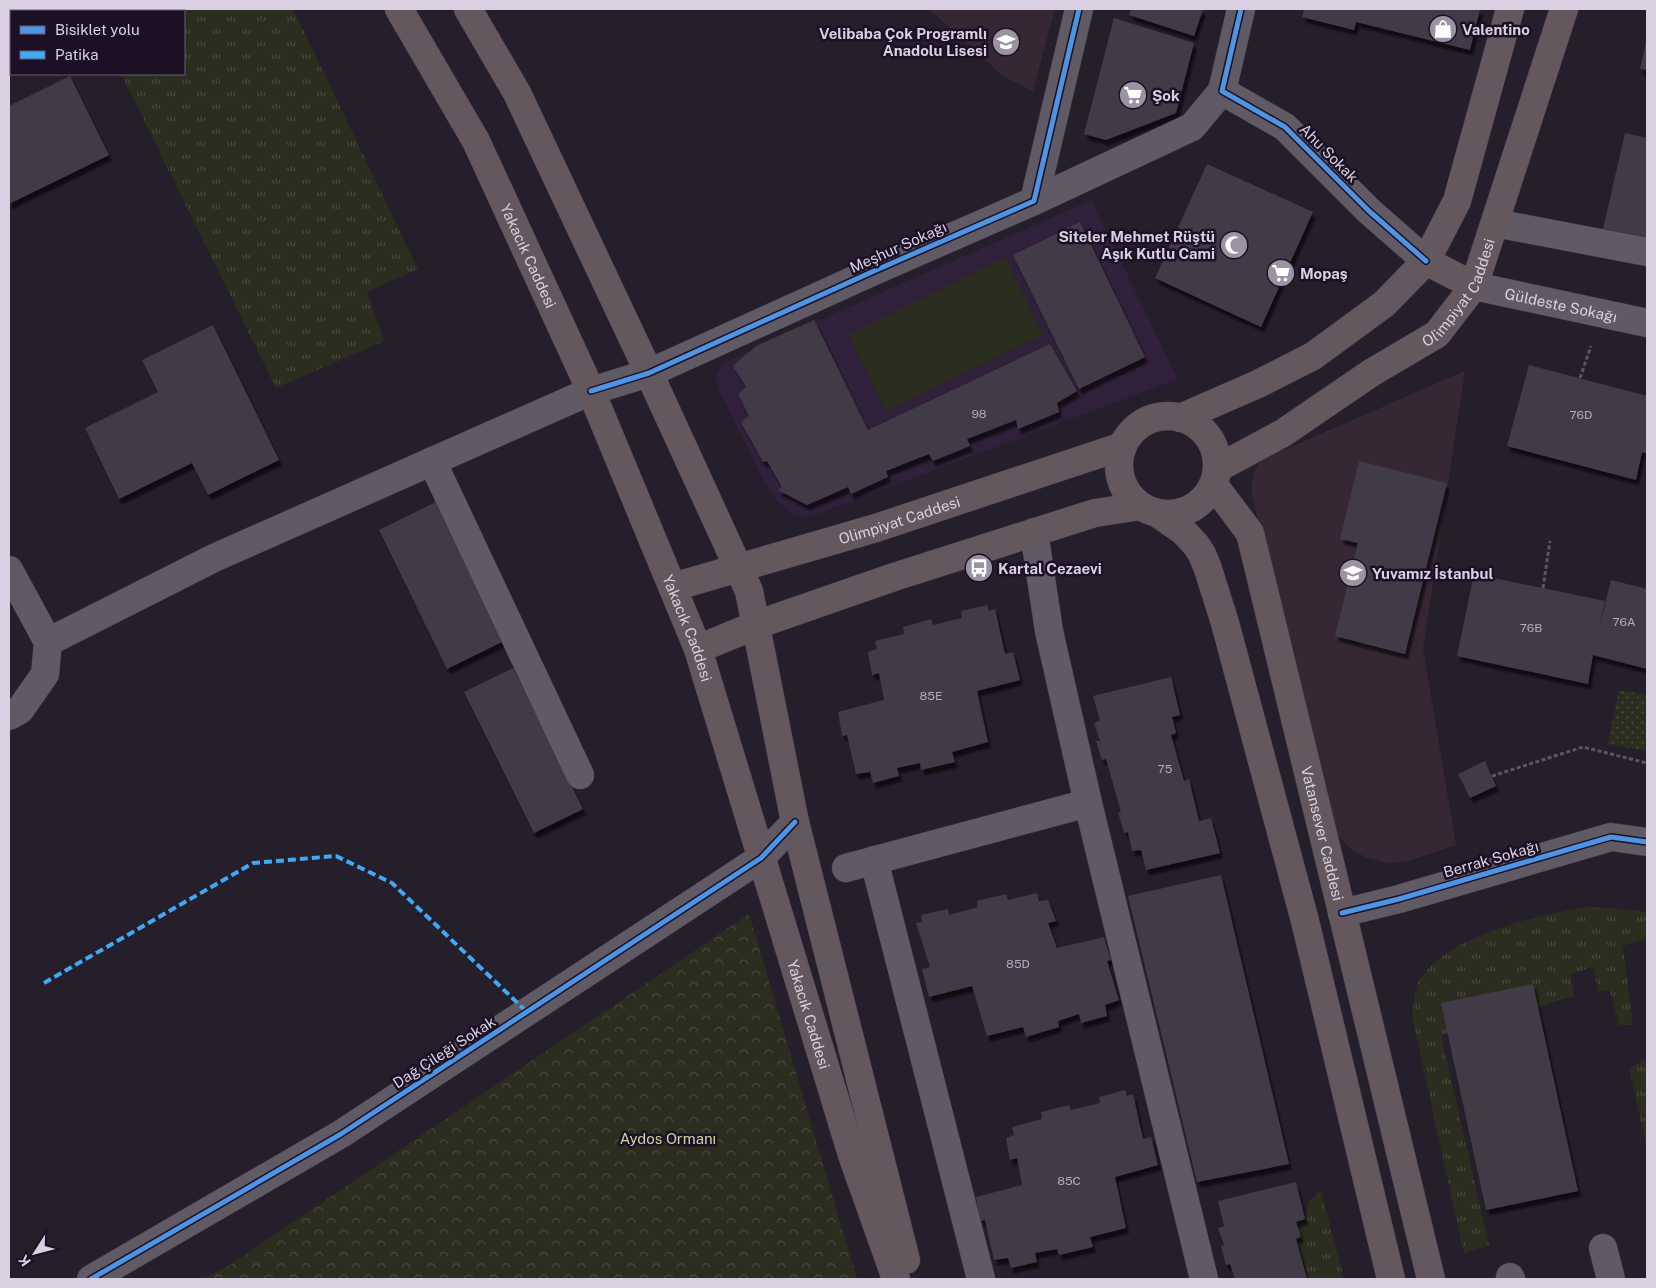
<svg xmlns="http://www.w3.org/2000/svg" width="1656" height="1288" font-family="'Public Sans',sans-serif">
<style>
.built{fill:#2f203b}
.education{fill:#362833}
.grass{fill:url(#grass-tufts)}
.forest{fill:url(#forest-crowns)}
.park{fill:url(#park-dots)}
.garden{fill:#2b2d1e}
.building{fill:#403b46;filter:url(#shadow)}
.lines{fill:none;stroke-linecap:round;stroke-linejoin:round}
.minor-casing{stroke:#3f3944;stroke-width:29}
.major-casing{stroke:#3f3944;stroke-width:29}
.path{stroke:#5c5661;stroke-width:3;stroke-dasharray:4 2.5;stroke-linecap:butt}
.minor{stroke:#605a65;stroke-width:28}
.major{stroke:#62585d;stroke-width:28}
.quiet{stroke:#3fa9f5;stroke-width:4;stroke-dasharray:8 4;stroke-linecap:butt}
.cycleway-casing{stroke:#1c1027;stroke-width:8}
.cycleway{stroke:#4d94e3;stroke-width:5}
.labels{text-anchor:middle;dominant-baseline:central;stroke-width:5;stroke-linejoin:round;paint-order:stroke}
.number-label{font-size:12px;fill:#b3acbb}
.poi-label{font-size:15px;font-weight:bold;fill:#d9d1e2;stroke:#1c1027;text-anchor:start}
.street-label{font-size:15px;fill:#d9d1e2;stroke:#1c1027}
.park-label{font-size:15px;fill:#ccd59d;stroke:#1c1027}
</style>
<defs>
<pattern id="grass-tufts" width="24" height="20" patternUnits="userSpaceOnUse" patternTransform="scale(1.25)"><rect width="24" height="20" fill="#2b2d1e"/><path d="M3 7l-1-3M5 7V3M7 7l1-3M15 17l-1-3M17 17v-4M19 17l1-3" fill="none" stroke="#494a3e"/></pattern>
<pattern id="forest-crowns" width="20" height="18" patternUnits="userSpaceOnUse" patternTransform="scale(1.25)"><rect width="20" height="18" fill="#2b2d1e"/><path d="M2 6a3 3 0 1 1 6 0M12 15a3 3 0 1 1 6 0" fill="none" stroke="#494a3e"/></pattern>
<pattern id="park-dots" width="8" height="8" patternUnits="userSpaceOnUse" patternTransform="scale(1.25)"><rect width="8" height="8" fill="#2b2d1e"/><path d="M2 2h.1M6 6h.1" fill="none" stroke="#494a3e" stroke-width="1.8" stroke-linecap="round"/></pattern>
<filter id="shadow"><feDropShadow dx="3" dy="5.5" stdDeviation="1" flood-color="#0009"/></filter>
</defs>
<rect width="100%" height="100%" fill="#251f2b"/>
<path class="built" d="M1091,200L1178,379L809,517L794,515L779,503L765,484L720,392L715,378L722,363Z"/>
<g class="education">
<path d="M929,9H1055L1033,91L1003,76Z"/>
<path d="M1465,371L1423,649L1456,845L1408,861L1388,863L1365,857L1351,849L1337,834L1252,496V483L1254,472L1261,460Z"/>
</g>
<g class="grass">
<path d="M67,9H293L418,269L367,292L384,341L276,388L121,74H184V11H70Z"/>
<path d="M1586,907L1635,910L1647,913V938L1623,946L1633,1025H1619L1610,990L1599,992L1593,967L1570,974L1574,996L1441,1035L1489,1245L1464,1253L1412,1017C1413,1007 1414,992 1418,983C1444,935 1537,916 1586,907Z"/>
<path d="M1645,1059L1647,1067V1148L1629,1069Z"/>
<path d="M1321,1191L1344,1279H1307L1296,1239L1301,1237L1296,1222L1305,1219L1309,1201Z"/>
</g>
<path class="forest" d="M749,914L857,1279H202L228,1266Z"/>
<path class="park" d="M1619,690L1647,695V751L1608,744Z"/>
<path class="garden" d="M1005,257L1043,335L886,412L848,335Z"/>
<g class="building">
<path d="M1131,9H1203L1194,36L1129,15Z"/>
<path d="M1304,9H1480L1470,50L1356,22L1354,30L1302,17Z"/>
<path d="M1114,18L1194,43L1176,113L1106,140L1084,134Z"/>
<path d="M1646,42H1647V70L1640,69Z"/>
<path d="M70,76L109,155L9,204V106Z"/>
<path d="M1625,133L1647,138V240L1603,229Z"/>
<path d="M1207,164L1313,212L1261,327L1155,278Z"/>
<path d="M1080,222L1145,357L1079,389L1013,255Z"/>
<path d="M814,320L868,430L1050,344L1077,391L1057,403L1059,412L1018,429L1016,420L967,439L970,446L933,461L929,454L886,471L888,477L851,494L848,487L807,505L778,490L782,487L767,461L763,462L741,422L749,416L738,394L746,387L733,366L756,346Z"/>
<path d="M213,325L279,460L208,495L192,463L119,499L85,428L158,392L142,360Z"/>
<path d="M1529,365L1647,396V454L1642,452L1636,480L1507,446Z"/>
<path d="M1359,461L1447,483L1405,654L1335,636L1358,543L1340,539Z"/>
<path d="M436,502L504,641L447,669L379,530Z"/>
<path d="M1474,574L1605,601L1599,629L1611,580L1647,589V669L1593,655L1588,684L1457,656Z"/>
<path d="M987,605L989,611L995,609L1005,654L1013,652L1020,680L977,691L988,742L952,752L955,762L921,770L920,763L897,768L899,776L873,783L870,772L856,774L847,735L842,736L838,712L884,700L879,673L872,675L868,652L877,649L875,641L904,634L903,627L931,619L933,625L962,618L961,611Z"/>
<path d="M513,668L583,809L534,833L464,692Z"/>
<path d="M1171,677L1180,715L1172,717L1176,733L1171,735L1184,781L1189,779L1199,821L1211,818L1220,853L1146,870L1141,850L1132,851L1128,832L1124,833L1118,812H1121L1106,759L1102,760L1096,741H1100L1094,723L1100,721L1093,696Z"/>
<path d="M1485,761L1496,786L1470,798L1458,774Z"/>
<path d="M1221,875L1289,1164L1197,1182L1128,896Z"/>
<path d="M1037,893L1039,901L1048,900L1056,921L1048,923L1057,948L1104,937L1111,960L1107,961L1119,1000L1105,1005L1107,1016L1081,1023L1079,1014L1058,1021L1059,1027L1026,1037L1023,1027L987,1036L972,986L929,997L922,969L930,967L916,923L922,922L921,915L948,909L949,915L978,907L977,901L1006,894L1008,900Z"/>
<path d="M1533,984L1578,1191L1486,1210L1441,1003Z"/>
<path d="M1125,1090L1127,1096L1133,1094L1143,1139L1151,1137L1158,1165L1115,1177L1126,1228L1090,1237L1093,1247L1059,1255L1057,1249L1035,1253L1037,1262L1011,1268L1008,1258L994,1260L985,1220L980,1221L976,1197L1022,1185L1017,1158L1010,1160L1006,1138L1014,1135L1012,1127L1042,1119L1041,1112L1069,1105L1071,1110L1100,1103L1099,1097Z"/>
<path d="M1296,1182L1305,1219L1296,1222L1301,1237L1296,1239L1307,1279H1235L1230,1264L1226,1265L1221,1246L1224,1245L1218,1228L1224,1226L1218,1201Z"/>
</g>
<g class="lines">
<defs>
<g id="minor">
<path d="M1241,9L1222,91L1285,127L1369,211L1426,261"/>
<path d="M9,36L11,35"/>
<path d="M1034,201L1192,127L1222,91"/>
<path d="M1495,223L1647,252"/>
<path id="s1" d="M1474,286L1647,323"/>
<path d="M432,461L580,775"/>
<path d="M1034,532L1049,631L1088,803"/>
<path d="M9,570L48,642L45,674L20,710L9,716"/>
<path d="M48,642L214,558L591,391L649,373L874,271L1034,201L1079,9"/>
<path d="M874,860L981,1279"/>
<path d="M846,868L1088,803L1204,1279"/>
<path d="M1342,913L1399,899L1611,837L1647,842"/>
<path d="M1603,1248L1611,1279"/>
<path d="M1510,1277L1511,1279"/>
<path d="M91,1279L341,1134L761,858L795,822"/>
</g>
<g id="major">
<path id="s2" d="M399,9L476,141L591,391L698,649L852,1155L896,1279"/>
<path d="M468,9L517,93L649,373L749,591L795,822L906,1260"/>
<path d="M1426,261L1474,286"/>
<circle cx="1168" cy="465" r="49"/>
<path d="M1180,418L1258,384L1313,356L1384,304L1426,261L1457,201L1510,9"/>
<path id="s3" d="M1218,468L1283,433L1371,373L1437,334L1474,286L1564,9"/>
<path id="s4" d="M1214,485L1250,533L1431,1279"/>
<path d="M1157,513L1183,531L1196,545L1202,554L1208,569L1225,623L1305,921L1391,1279"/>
<path id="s5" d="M673,587L876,528L1123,446"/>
<path d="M698,649L756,625L894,577L1095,513L1141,506"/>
</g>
</defs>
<use href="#minor" class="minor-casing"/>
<use href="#major" class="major-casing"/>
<g class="path">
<path d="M1580,378L1591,346"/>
<path d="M1543,588L1550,541"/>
<path d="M1492,776L1583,747L1647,763"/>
</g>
<use href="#minor" class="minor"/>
<use href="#major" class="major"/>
<path class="quiet" d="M44,983L253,863L336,856L392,883L527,1012"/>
<defs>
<g id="cycleway">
<path d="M1241,9L1222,91L1285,127L1369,211L1426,261"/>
<path d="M591,391L649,373L874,271L1034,201L1079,9"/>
<path d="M1342,913L1399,899L1611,837L1647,842"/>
<path d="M91,1279L341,1134L761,858L795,822"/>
</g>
</defs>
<use href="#cycleway" class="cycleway-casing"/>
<use href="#cycleway" class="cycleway"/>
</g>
<defs>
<symbol id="shop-disc" viewBox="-11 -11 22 22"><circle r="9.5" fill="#9a93a2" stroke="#1c1027"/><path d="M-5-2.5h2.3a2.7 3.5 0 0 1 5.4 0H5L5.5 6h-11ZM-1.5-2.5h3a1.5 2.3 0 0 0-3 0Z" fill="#fff"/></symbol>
<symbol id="school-disc" viewBox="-11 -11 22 22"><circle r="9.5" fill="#9a93a2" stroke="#1c1027"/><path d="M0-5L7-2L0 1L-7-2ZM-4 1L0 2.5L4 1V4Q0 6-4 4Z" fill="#fff"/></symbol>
<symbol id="supermarket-disc" viewBox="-11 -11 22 22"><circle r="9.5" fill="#9a93a2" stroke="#1c1027"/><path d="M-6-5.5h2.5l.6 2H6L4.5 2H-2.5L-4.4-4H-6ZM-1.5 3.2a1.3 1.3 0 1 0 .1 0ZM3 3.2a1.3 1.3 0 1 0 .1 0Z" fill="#fff"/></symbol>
<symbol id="mosque-disc" viewBox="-11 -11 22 22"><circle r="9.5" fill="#9a93a2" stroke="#1c1027"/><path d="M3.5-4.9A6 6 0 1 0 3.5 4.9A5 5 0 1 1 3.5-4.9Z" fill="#fff"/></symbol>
<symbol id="bus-disc" viewBox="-11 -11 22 22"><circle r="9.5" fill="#9a93a2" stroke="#1c1027"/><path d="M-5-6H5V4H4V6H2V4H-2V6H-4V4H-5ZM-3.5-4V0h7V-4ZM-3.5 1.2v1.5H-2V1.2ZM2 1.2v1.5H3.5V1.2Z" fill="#fff"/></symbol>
</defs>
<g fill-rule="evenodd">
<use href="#shop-disc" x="1427" y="13" width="32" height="32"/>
<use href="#school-disc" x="990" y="26" width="32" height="32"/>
<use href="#supermarket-disc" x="1117" y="79" width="32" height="32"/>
<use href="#mosque-disc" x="1218" y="229" width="32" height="32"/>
<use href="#supermarket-disc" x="1265" y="257" width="32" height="32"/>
<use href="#bus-disc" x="963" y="552" width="32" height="32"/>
<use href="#school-disc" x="1337" y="557" width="32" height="32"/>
</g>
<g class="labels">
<g class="number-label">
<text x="979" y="414">98</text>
<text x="1581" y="415">76D</text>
<text x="1624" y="622">76A</text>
<text x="1531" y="628">76B</text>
<text x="931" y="696">85E</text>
<text x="1165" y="769">75</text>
<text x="1018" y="964">85D</text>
<text x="1069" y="1181">85C</text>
</g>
<g class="poi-label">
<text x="1462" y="29">Valentino</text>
<text x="987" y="33" text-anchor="end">Velibaba Çok Programlı<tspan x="987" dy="17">Anadolu Lisesi</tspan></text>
<text x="1152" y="95">Şok</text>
<text x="1215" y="236" text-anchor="end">Siteler Mehmet Rüştü<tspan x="1215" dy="17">Aşık Kutlu Cami</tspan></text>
<text x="1300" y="273">Mopaş</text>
<text x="998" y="568">Kartal Cezaevi</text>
<text x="1372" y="573">Yuvamız İstanbul</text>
</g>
<g class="street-label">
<text transform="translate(1329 153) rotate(45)">Ahu Sokak</text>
<text transform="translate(898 247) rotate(-24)">Meşhur Sokağı</text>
<text stroke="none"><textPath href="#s2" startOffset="279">Yakacık Caddesi</textPath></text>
<text stroke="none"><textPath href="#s3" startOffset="304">Olimpiyat Caddesi</textPath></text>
<text stroke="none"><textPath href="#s1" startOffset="89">Güldeste Sokağı</textPath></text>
<text stroke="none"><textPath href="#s5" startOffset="236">Olimpiyat Caddesi</textPath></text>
<text stroke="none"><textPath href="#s2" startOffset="684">Yakacık Caddesi</textPath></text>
<text stroke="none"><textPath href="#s4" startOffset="369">Vatansever Caddesi</textPath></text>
<text transform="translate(1491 859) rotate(-16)">Berrak Sokağı</text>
<text stroke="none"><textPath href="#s2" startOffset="1089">Yakacık Caddesi</textPath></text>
<text transform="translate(444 1052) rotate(-33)">Dağ Çileği Sokak</text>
</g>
<g class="park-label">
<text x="668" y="1138">Aydos Ormanı</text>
</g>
</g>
<rect width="1656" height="1288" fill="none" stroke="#d9d1e2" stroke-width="20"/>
<rect x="10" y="10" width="175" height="65" fill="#1c1027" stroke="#685d72"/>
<rect x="20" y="26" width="25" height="8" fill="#4d94e3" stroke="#685d72"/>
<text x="55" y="35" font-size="15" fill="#d9d1e2">Bisiklet yolu</text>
<rect x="20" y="51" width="25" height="8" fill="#3fa9f5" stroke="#685d72"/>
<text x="55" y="60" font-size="15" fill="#d9d1e2">Patika</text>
<g transform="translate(35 1253) rotate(234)" stroke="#1c1027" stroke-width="4" paint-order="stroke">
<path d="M0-4L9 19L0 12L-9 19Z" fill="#d9d1e2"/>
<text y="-8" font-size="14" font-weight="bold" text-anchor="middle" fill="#d9d1e2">K</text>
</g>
</svg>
